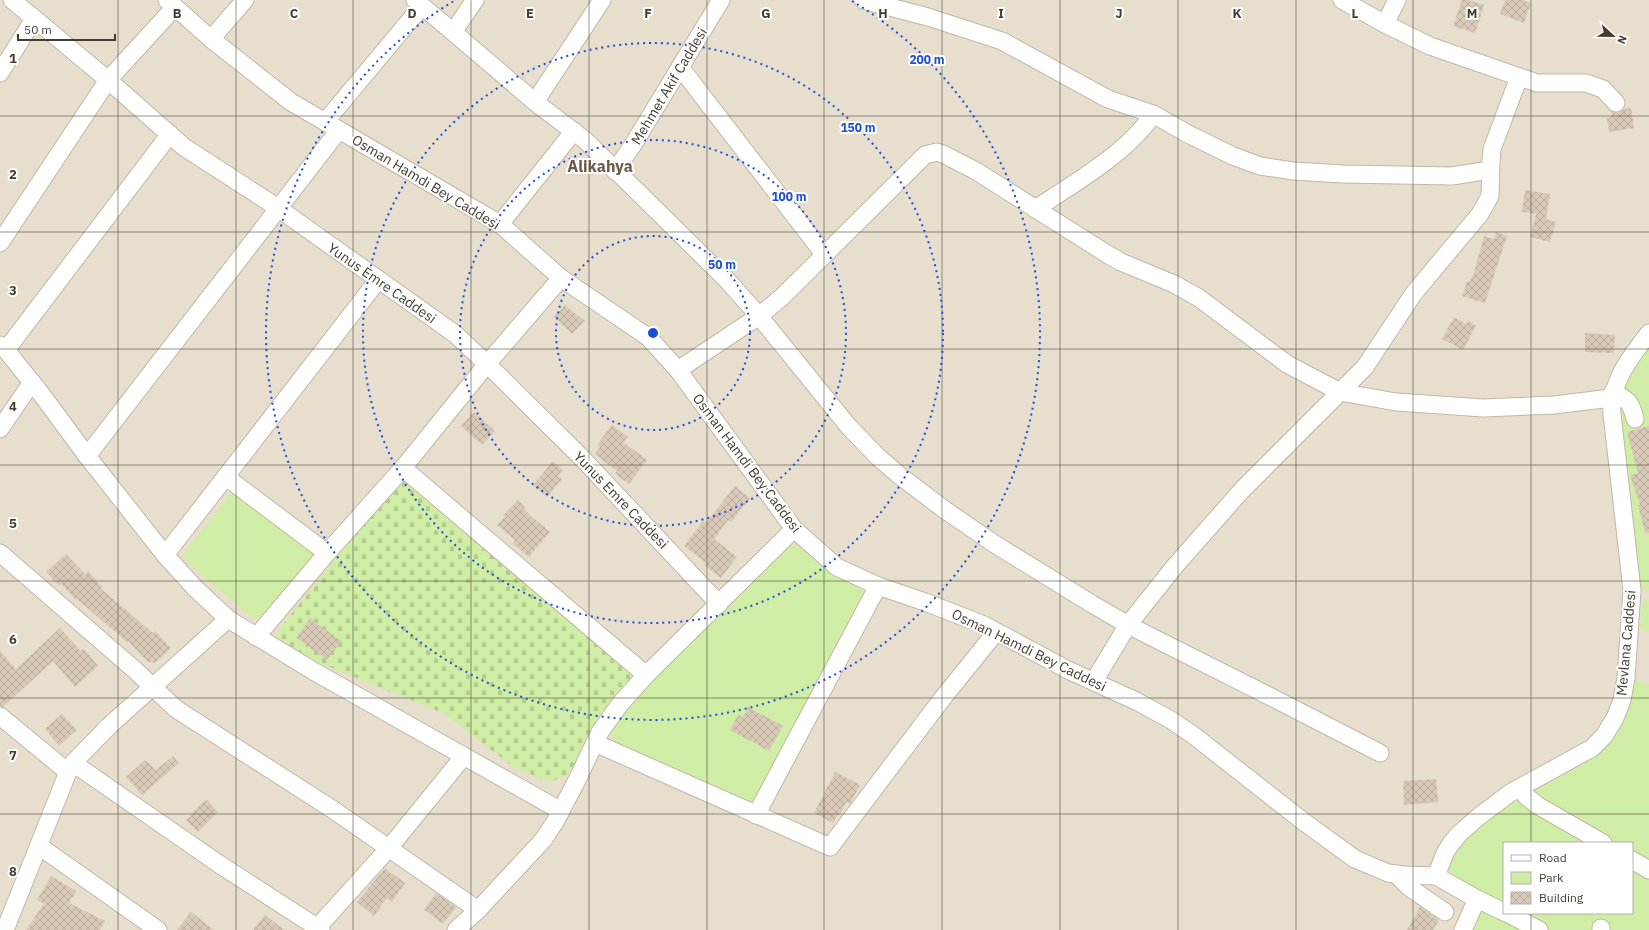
<svg xmlns="http://www.w3.org/2000/svg" width="1649" height="930" font-family="'IBM Plex Sans',sans-serif">
<style>
.residential{fill:#e7dece;fill-rule:evenodd}
.green{fill:#cfeda4}
.cemetery{fill:url(#cemetery-stones)}
.building{fill:url(#building-cross-hatch)}
.lines{fill:none;stroke-linecap:round;stroke-linejoin:round}
.minor-casing{stroke:#c1b7a6;stroke-width:19}
.minor{stroke:#fff;stroke-width:17}
.grid{fill:none;stroke:#443c31;stroke-width:1;stroke-opacity:0.55}
.ring{fill:none;stroke:#1d4ed8;stroke-width:2;stroke-dasharray:2 4}
.labels{text-anchor:middle;dominant-baseline:central;stroke-width:4;stroke-linejoin:round;paint-order:stroke}
.street-label{font-size:14px;fill:#443c31;stroke:#fff}
.quarter-label{font-size:16px;font-weight:bold;fill:#685a47;stroke:#fff}
.grid-label{font-size:13px;text-anchor:middle;font-weight:bold;fill:#443c31;stroke:#fff;stroke-width:4;stroke-linejoin:round;paint-order:stroke}
.centre{fill:#1d4ed8;stroke:#fff;stroke-width:2}
.ring-label{font-size:12px;text-anchor:middle;font-weight:bold;fill:#1d4ed8;stroke:#fff;stroke-width:4;stroke-linejoin:round;paint-order:stroke}
</style>
<defs>
<pattern id="cemetery-stones" width="16" height="16" patternUnits="userSpaceOnUse"><rect width="16" height="16" fill="#cfeda4"/><path d="M2 7V4a2 2 0 0 1 4 0v3zM10 15v-3a2 2 0 0 1 4 0v3z" fill="#b3cc8e"/></pattern>
<pattern id="building-cross-hatch" width="8" height="8" patternUnits="userSpaceOnUse"><rect width="8" height="8" fill="#d9cab8"/><path d="M0 0l8 8M0 8l8-8" fill="none" stroke="#bbae9f"/></pattern>
</defs>
<rect width="100%" height="100%" fill="#f3ede1"/>
<path class="residential" d="M0,0H1649V930H0ZM1504,843H1632V913H1504Z"/>
<g class="green">
<path d="M1649,345V591L1638,585L1618,414L1627,379L1639,357Z"/>
<path d="M232,492L311,548L313,557L263,616L254,619L181,557Z"/>
<path d="M787,545H797L831,573L866,592L753,806L623,747L612,738L609,733L640,693L660,670Z"/>
<path d="M1648,599L1649,600V632L1640,629L1642,605L1644,600Z"/>
<path d="M1635,681L1649,684V867L1632,857V843H1608L1555,812L1533,792C1567,772 1611,754 1626,714C1630,704 1632,692 1635,681Z"/>
<path d="M1516,799H1520L1596,843H1504V907L1456,881C1453,877 1449,873 1449,867C1450,843 1497,813 1516,799Z"/>
<path d="M1632,864L1649,874V930H1549L1517,913H1632Z"/>
<path d="M1479,907L1529,930H1469Z"/>
</g>
<path class="cemetery" d="M404,481L612,654L637,678L613,699L603,711L587,743L568,775L549,782L515,768L443,713L315,661L274,636L349,542Z"/>
<g class="building">
<path d="M1462,0H1469L1484,5L1475,33L1453,26Z"/>
<path d="M1505,0H1523L1531,3L1524,23L1500,14Z"/>
<path d="M1631,108L1634,128L1609,132L1607,118L1612,117L1611,111L1618,113L1624,109Z"/>
<path d="M1525,190L1550,194L1546,219L1556,222L1550,242L1530,237L1536,214L1522,212Z"/>
<path d="M1496,232L1507,236L1485,303L1462,296L1467,281L1470,282L1472,276H1473L1484,236L1494,239Z"/>
<path d="M565,305L585,321L572,334L554,317Z"/>
<path d="M1454,317L1466,324L1468,321L1476,326L1463,350L1442,339Z"/>
<path d="M1585,333L1615,335L1614,353L1585,352Z"/>
<path d="M474,412L495,431L482,445L461,426Z"/>
<path d="M612,425L628,437L623,442L647,460L629,484L615,474L617,471L595,454L600,447L597,445Z"/>
<path d="M1649,426V533H1645L1638,505H1640L1630,475L1638,473L1627,432Z"/>
<path d="M553,461L563,470L558,476L562,479L547,497L533,485Z"/>
<path d="M735,486L750,498L731,522L728,520L714,539L737,557L721,578L704,565L706,563L684,546L703,521L706,523Z"/>
<path d="M518,500L525,507L524,509L531,516L550,532L529,557L513,544L515,540L497,525L505,516L503,515Z"/>
<path d="M66,554L85,574L88,571L102,587L100,588L153,633L155,631L171,648L155,663L148,662L128,641L127,642L77,599L76,600L61,584L59,586L46,572Z"/>
<path d="M310,618L341,641L327,660L296,638Z"/>
<path d="M60,628L81,651L84,649L98,666L75,687L53,661L3,707L0,706V651L16,669Z"/>
<path d="M748,707L783,726L769,751L730,730L738,715L743,717Z"/>
<path d="M62,714L77,730L59,746L45,729Z"/>
<path d="M173,756L179,763L142,795L126,777L145,760L156,770Z"/>
<path d="M835,772L860,785L850,804L846,802L839,816L837,815L833,823L814,813Z"/>
<path d="M1436,779L1438,802L1404,805L1403,781Z"/>
<path d="M206,799L218,812L198,832L186,820L193,814L192,813Z"/>
<path d="M385,868L405,883L392,902L387,898L374,916L357,902Z"/>
<path d="M51,876L76,891L69,903L105,921L100,930H26L44,904L37,900Z"/>
<path d="M436,893L456,907L443,924L424,910Z"/>
<path d="M1420,907L1439,920L1433,930H1407Z"/>
<path d="M191,912L214,930H177Z"/>
<path d="M265,915L284,930H253Z"/>
</g>
<g class="lines">
<defs>
<g id="minor">
<path d="M12,0L108,80L184,147L278,208L455,334L487,364L582,458L719,604"/>
<path d="M167,0L211,39L291,102L500,224L561,278L648,337L678,370L794,529L837,567L878,586L925,602L984,625L1068,670L1136,701L1171,720L1193,735L1304,822L1355,859L1388,873L1404,875L1436,876L1477,899L1504,912"/>
<path d="M415,0L453,32"/>
<path d="M475,0L453,32L535,102L586,141L726,279L759,316L849,427L878,457L900,476L945,510L993,543L1092,604L1128,625L1277,700L1380,753"/>
<path d="M863,0L928,17L1002,41L1108,99L1153,114L1188,134L1233,156L1260,166L1293,171L1343,174L1452,176L1490,170"/>
<path d="M1342,0L1385,24"/>
<path d="M1397,0L1385,24L1430,46L1537,83H1586L1603,89L1616,103"/>
<path d="M211,39L245,0"/>
<path d="M680,67L824,254"/>
<path d="M0,73L34,19"/>
<path d="M535,102L602,0"/>
<path d="M325,122L422,6"/>
<path d="M615,171L634,143L721,0"/>
<path d="M1035,209C1072,185 1130,151 1153,114"/>
<path d="M500,224L574,131"/>
<path d="M0,243L108,80L175,7"/>
<path d="M0,345L6,350L42,395L87,456L165,555L195,588L228,619L315,672L561,811"/>
<path d="M6,350L170,134"/>
<path d="M678,370L759,316L782,297L925,155L937,152L943,154L976,171L1107,254L1121,262L1174,284L1199,298L1287,364L1340,392L1396,402L1483,408L1554,405L1611,398"/>
<path d="M1613,392C1628,400 1631,402 1635,419"/>
<path d="M0,429L32,382"/>
<path d="M87,456L339,130"/>
<path d="M403,468L646,675"/>
<path d="M226,477L327,553"/>
<path d="M0,553L136,671L176,709L332,809L478,910"/>
<path d="M165,555L378,280"/>
<path d="M256,637L327,553L403,468L487,364L561,278"/>
<path d="M1094,681L1128,625L1175,566L1242,490L1365,367L1414,293L1480,214L1490,196L1491,161L1492,149L1519,77"/>
<path d="M0,716L68,772"/>
<path d="M595,743L830,847L942,699L996,632"/>
<path d="M73,763L219,864L321,930"/>
<path d="M1519,788L1527,797L1537,805L1603,843"/>
<path d="M756,815L878,586"/>
<path d="M39,846L158,930"/>
<path d="M1632,860L1649,870"/>
<path d="M1397,875L1410,888L1445,912"/>
<path d="M1436,876L1445,853L1450,845L1459,834L1477,818L1510,793L1592,748L1604,736L1615,718L1622,700L1626,678L1632,590L1612,414C1609,384 1631,356 1649,333"/>
<path d="M1507,913L1539,930"/>
<path d="M317,928L389,848L464,756"/>
<path d="M5,930L68,772L73,763L109,726L228,619"/>
<path d="M456,930L478,910L543,840L555,822L576,782L600,732L620,704L646,675L794,529"/>
<path d="M1463,930L1477,899"/>
<path d="M1601,930V928"/>
</g>
</defs>
<use href="#minor" class="minor-casing"/>
<use href="#minor" class="minor"/>
</g>
<path class="grid" d="M118,0V930M236,0V930M353,0V930M471,0V930M589,0V930M707,0V930M824,0V930M942,0V930M1060,0V930M1178,0V930M1296,0V930M1413,0V930M1531,0V843M0,116H1649M0,232H1649M0,349H1649M0,465H1649M0,581H1649M0,698H1649M0,814H1649M1531,913V930"/>
<g class="ring">
<circle cx="653" cy="333" r="97"/>
<circle cx="653" cy="333" r="193"/>
<circle cx="653" cy="333" r="290"/>
<path d="M852 1A387 387 0 1 1 454 1"/>
</g>
<g class="labels">
<g class="street-label">
<text transform="translate(669 86) rotate(-59)">Mehmet Akif Caddesi</text>
<text transform="translate(426 182) rotate(31)">Osman Hamdi Bey Caddesi</text>
<text transform="translate(382 283) rotate(35)">Yunus Emre Caddesi</text>
<text transform="translate(747 463) rotate(53)">Osman Hamdi Bey Caddesi</text>
<text transform="translate(621 500) rotate(46)">Yunus Emre Caddesi</text>
<text transform="translate(1626 643) rotate(-85)">Mevlana Caddesi</text>
<text transform="translate(1029 650) rotate(26)">Osman Hamdi Bey Caddesi</text>
</g>
<g class="quarter-label">
<text x="600" y="166">Alikahya</text>
</g>
</g>
<g class="grid-label">
<text x="177" y="18">B</text>
<text x="294" y="18">C</text>
<text x="412" y="18">D</text>
<text x="530" y="18">E</text>
<text x="648" y="18">F</text>
<text x="766" y="18">G</text>
<text x="883" y="18">H</text>
<text x="1001" y="18">I</text>
<text x="1119" y="18">J</text>
<text x="1237" y="18">K</text>
<text x="1355" y="18">L</text>
<text x="1472" y="18">M</text>
<text x="13" y="63">1</text>
<text x="13" y="179">2</text>
<text x="13" y="295">3</text>
<text x="13" y="411">4</text>
<text x="13" y="528">5</text>
<text x="13" y="644">6</text>
<text x="13" y="760">7</text>
<text x="13" y="876">8</text>
</g>
<circle cx="653" cy="333" r="6" class="centre"/>
<g class="ring-label">
<text x="927" y="64">200 m</text>
<text x="858" y="132">150 m</text>
<text x="789" y="201">100 m</text>
<text x="722" y="269">50 m</text>
</g>
<rect x="1503" y="842" width="130" height="72" fill="#ffffff" stroke="#b4b1ad"/>
<rect x="1511" y="855" width="20" height="6" fill="#ffffff" stroke="#b4b1ad"/>
<text x="1539" y="862" font-size="12" fill="#443c31">Road</text>
<rect x="1511" y="872" width="20" height="12" fill="#cfeda4" stroke="#b4b1ad"/>
<text x="1539" y="882" font-size="12" fill="#443c31">Park</text>
<rect x="1511" y="892" width="20" height="12" fill="url(#building-cross-hatch)" stroke="#b4b1ad"/>
<text x="1539" y="902" font-size="12" fill="#443c31">Building</text>
<g transform="translate(1613 36) rotate(112)" stroke="#ffffff" stroke-width="3" paint-order="stroke">
<path d="M0-3L7 15L0 10L-7 15Z" fill="#443c31"/>
<text y="-6" font-size="11" font-weight="bold" text-anchor="middle" fill="#443c31">N</text>
</g>
<path d="M18 34v6h97v-6" fill="none" stroke="#443c31" stroke-width="2"/>
<text x="24" y="34" font-size="12" fill="#443c31" stroke="#ffffff" stroke-width="3" paint-order="stroke">50 m</text>
</svg>
